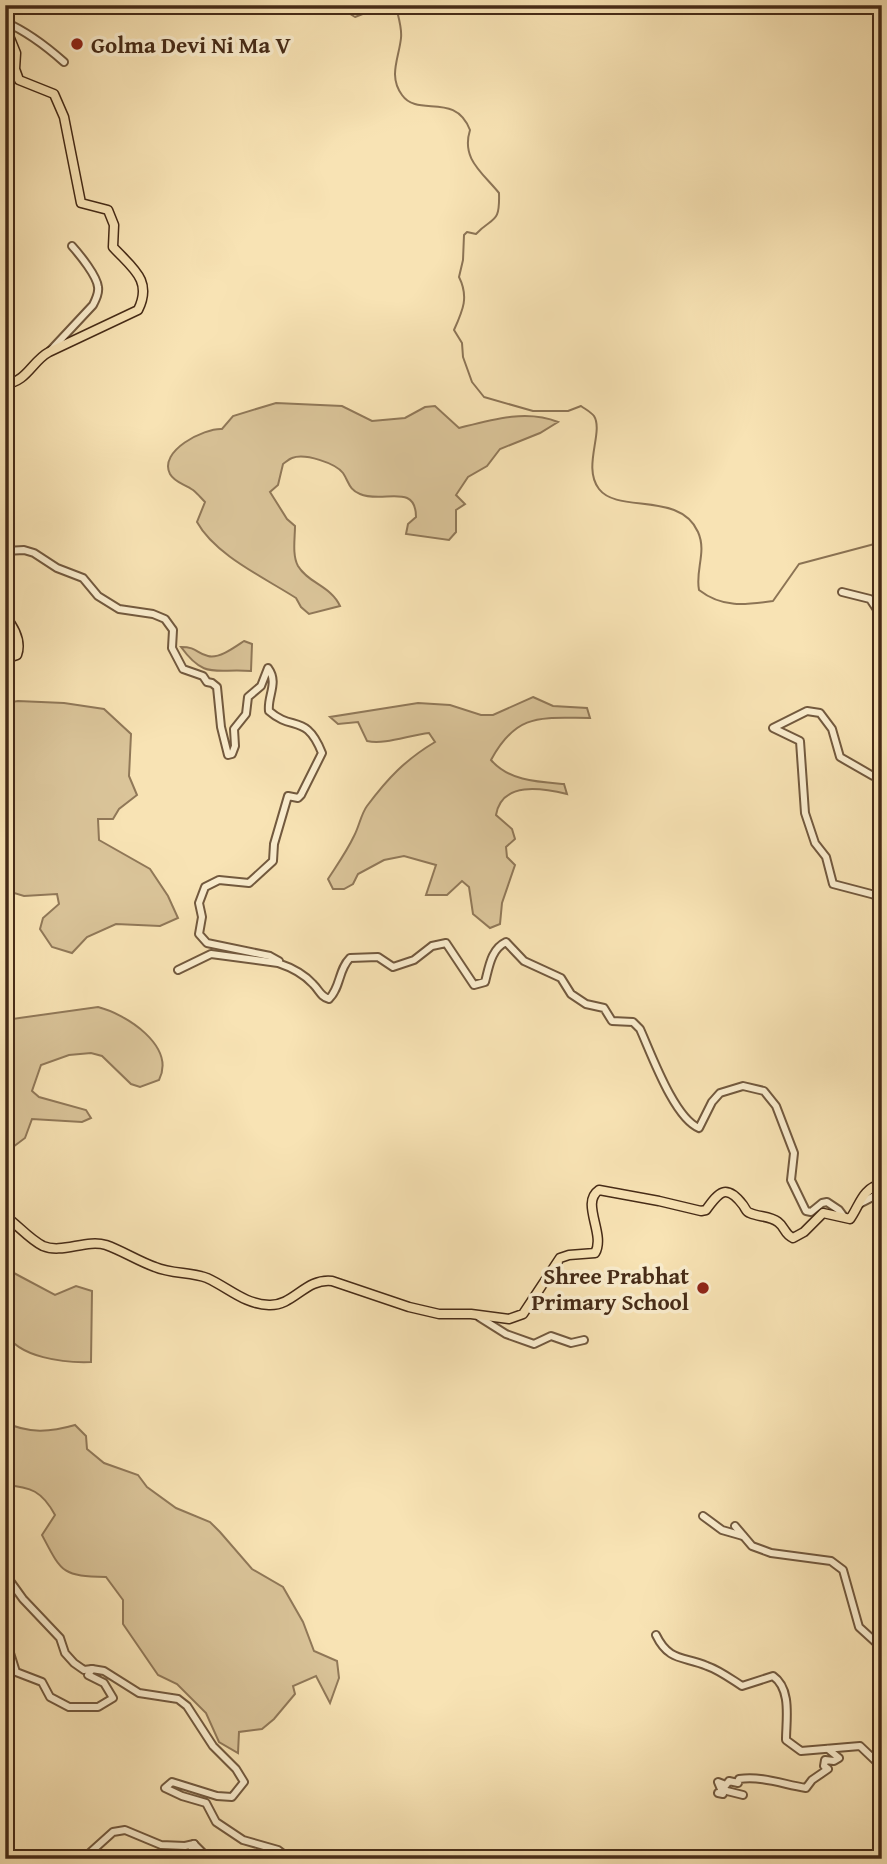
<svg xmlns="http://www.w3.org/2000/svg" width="887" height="1864" font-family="'Gentium Book Plus',serif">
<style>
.green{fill:#dac499;stroke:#907858;stroke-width:2}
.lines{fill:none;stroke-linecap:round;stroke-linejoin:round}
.stream{stroke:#8c7455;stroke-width:2}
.minor-casing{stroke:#72593e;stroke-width:10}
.major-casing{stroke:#462b17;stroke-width:11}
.minor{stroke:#faedce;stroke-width:6}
.major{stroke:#f8e3b4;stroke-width:8}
.poi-dot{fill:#8f2418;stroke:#faedce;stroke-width:2.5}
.labels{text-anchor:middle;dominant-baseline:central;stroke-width:7;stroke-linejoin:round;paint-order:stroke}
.poi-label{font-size:23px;font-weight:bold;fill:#462b17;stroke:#faedce;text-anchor:start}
</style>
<rect width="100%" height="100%" fill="#f8e3b4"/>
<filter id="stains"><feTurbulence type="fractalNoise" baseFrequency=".00286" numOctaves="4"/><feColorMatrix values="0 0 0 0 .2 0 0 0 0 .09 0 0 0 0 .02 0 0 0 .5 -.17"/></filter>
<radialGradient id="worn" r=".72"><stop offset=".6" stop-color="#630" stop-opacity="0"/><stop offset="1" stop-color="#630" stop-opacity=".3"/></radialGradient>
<g class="green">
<path d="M276,403L342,406L372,421L405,418L425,407L435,406L459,428C490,420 526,409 558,422L540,433L500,449L487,466L468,477L456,495L465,504L456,510V532L449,540L406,534L408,524L416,517C416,482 382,504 360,494C349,490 349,482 343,473C335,463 305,453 292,458C289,459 286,462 283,464L278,485L270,492L287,519L295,526C295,538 292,555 298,566C308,583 331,586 340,606L309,614L301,607L296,598C265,578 215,555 197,522L205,502C201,498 197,493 193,490C185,484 175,483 170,474C158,451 204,428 222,429L233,416Z"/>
<path d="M244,641L252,644L251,671C215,668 205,680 181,647C197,647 196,653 208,656C219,659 235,647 244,641Z"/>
<path d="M533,697L553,706L587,708L590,718C541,718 517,712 491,760C509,781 538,782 564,784L567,794C542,788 502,781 496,815L512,829L515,839L506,847L507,857L515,865L502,903L500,924L490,928L473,914L469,887L462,881L447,895H426L436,865L404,856L384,860L358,874L353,884L344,889H333L328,879C337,865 347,851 354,836C359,827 361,814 367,806C388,778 405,760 435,742L429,733C409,735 385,745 367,741L358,722L338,724L330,717L418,703L450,705L481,715H493Z"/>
<path d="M18,701L64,703L104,709L131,734L129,776L137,795L119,809L113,819H98L99,840L150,869L168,896L178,918L160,926L116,924L87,937L72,953L52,947L40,929L43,918L59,904L57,894L24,896L14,893L10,882L5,884V703Z"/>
<path d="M98,1007C126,1014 176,1046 159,1080L140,1087L131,1084L102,1056L91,1053L69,1055L41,1065L32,1091L39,1097L86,1110L91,1118L82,1122L32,1119L25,1138L5,1153V1020Z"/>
<path d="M12,1272L55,1295L76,1286L92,1291L91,1362C65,1363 18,1358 5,1332V1283Z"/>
<path d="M5,1422C28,1434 51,1432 75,1425L86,1436L87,1449L104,1463L138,1475L147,1487L176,1508L210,1522L220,1532L252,1569L283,1587L303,1622L314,1651L337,1661L339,1678L330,1703L316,1676L293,1686L295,1694L274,1719L262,1729L239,1732L238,1753L219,1742L206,1713L177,1684L158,1675L123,1624V1600L106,1577C62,1576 62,1573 42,1535L55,1515C42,1491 31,1487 5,1485Z"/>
</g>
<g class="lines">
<g class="stream">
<path d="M340,5L342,9L355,17L383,6L397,11C399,19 402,29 401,38C399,58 388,76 402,95C418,118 455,91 470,130C461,159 482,172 499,193C500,225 493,216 476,234L467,232L464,235L463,260L459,277C469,297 463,310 454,330L462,343L463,357L472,382L484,397L533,411H568L581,406C585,409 591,412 594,416C604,432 582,467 599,489C618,514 680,491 698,532C707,552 695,570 699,590C722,608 745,605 773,601L799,564L882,542"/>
<path d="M882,217L875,235L882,243"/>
</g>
<defs>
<g id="minor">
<path d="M5,22C28,32 46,46 64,62"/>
<path d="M50,351L93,305C96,299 99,293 98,287C97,276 80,255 72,246"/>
<path d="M5,551L24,550L34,553L57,568L83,578L98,596L119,609L153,614L165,619L173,630L172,648L183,669L203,676L207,682L212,683L217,687L221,727L228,755L232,754L235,746L234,729L246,714L248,697L261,686L268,668C279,683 267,696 269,711C293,732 306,713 322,753L301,795L298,798L288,796L274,844L273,861L249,883L219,880L205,887L199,903L202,917L199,934L207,943L270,956L279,961"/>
<path d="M842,592L870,599L878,611L882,633"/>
<path d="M882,773L873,776L840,757L832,729L820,713L807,711L773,728L800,741L805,813L815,843L826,857L833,884L875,895L882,906"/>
<path d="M178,970L211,954L278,963C290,967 304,974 313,984C320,991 320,996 329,999C341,987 338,970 350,958L378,957L393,967L414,960L432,946L446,943L474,985L485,982C489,967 491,949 506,942L524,961L561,978L571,994L586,1004L604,1008L612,1021L633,1022L640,1029C651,1053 674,1118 699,1128L712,1102L720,1093L743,1086L764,1091L776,1106L794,1153L791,1180L806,1211L811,1212L822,1203L827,1202L839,1210L845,1218"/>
<path d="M861,1203L882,1192"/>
<path d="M479,1317L506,1334L534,1344L551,1336L571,1343L584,1340"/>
<path d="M703,1516L722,1530L743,1536"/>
<path d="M735,1526L752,1546L771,1553L831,1561L843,1570L859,1627L882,1648"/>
<path d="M5,1574L23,1599L60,1638L65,1653L74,1663L84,1670L92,1669"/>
<path d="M656,1635C669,1662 684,1656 707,1666C719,1670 731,1679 742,1686L773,1676C792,1689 786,1720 786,1740L801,1751L860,1746L882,1767"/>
<path d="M5,1649L10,1653L16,1672L42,1682L50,1697L69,1707H98L113,1698L104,1683L88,1675L92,1669L104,1671L139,1693L178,1699L187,1706L213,1746L236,1769L244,1782L232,1797L217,1796L172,1782L165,1788L182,1796L206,1803L216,1822L243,1840L278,1850L290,1859"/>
<path d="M721,1786L727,1791L743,1795"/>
<path d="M718,1793L723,1794L718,1782L726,1785L729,1781L738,1783L739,1779C763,1776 782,1784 806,1788L812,1780L828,1769L824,1766L825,1760L834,1761L839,1758L828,1749"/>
<path d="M194,1844L209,1859"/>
<path d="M194,1844L190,1853L196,1859"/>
<path d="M5,1854L31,1859"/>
<path d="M83,1859L113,1832L125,1830L161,1845L185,1846L194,1844"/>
</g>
<g id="major">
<path d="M5,26L16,53L15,69L19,80L54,94L64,117L81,203L108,210L114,225L113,247C132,268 153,280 138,310L49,352C32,361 27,382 5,384"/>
<path d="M5,616C14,627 22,641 17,655L5,659"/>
<path d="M5,1216C18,1225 29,1239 43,1246C62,1254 86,1239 106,1245C123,1251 138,1261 155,1267C171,1274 192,1272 207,1278C229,1288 244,1304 269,1305C294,1306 305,1278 332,1281L409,1307L439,1314H471L509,1319L523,1314L560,1258L569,1255L595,1253C606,1234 580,1203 599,1190L659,1201L701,1211L706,1210C719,1192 726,1183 743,1205C746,1209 746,1212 750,1213C759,1217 770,1216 778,1222C785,1227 784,1234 793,1238L804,1232L823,1213L850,1219C860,1205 862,1188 882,1184"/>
</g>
</defs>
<use href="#minor" class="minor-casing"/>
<use href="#major" class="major-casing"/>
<use href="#minor" class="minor"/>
<use href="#major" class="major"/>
</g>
<g class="poi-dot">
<circle cx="77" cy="44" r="7"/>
<circle cx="703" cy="1288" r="7"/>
</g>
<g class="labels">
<g class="poi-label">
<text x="91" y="44">Golma Devi Ni Ma V</text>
<text x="689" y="1275" text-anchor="end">Shree Prabhat<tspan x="689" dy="26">Primary School</tspan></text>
</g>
</g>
<rect width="887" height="1864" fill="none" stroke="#f8e3b4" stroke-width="28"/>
<rect x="7" y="7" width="873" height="1850" fill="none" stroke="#462b17" stroke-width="3.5"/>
<rect x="14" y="14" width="859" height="1836" fill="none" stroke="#462b17" stroke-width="2"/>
<rect width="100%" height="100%" filter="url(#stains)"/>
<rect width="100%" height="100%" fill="url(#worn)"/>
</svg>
